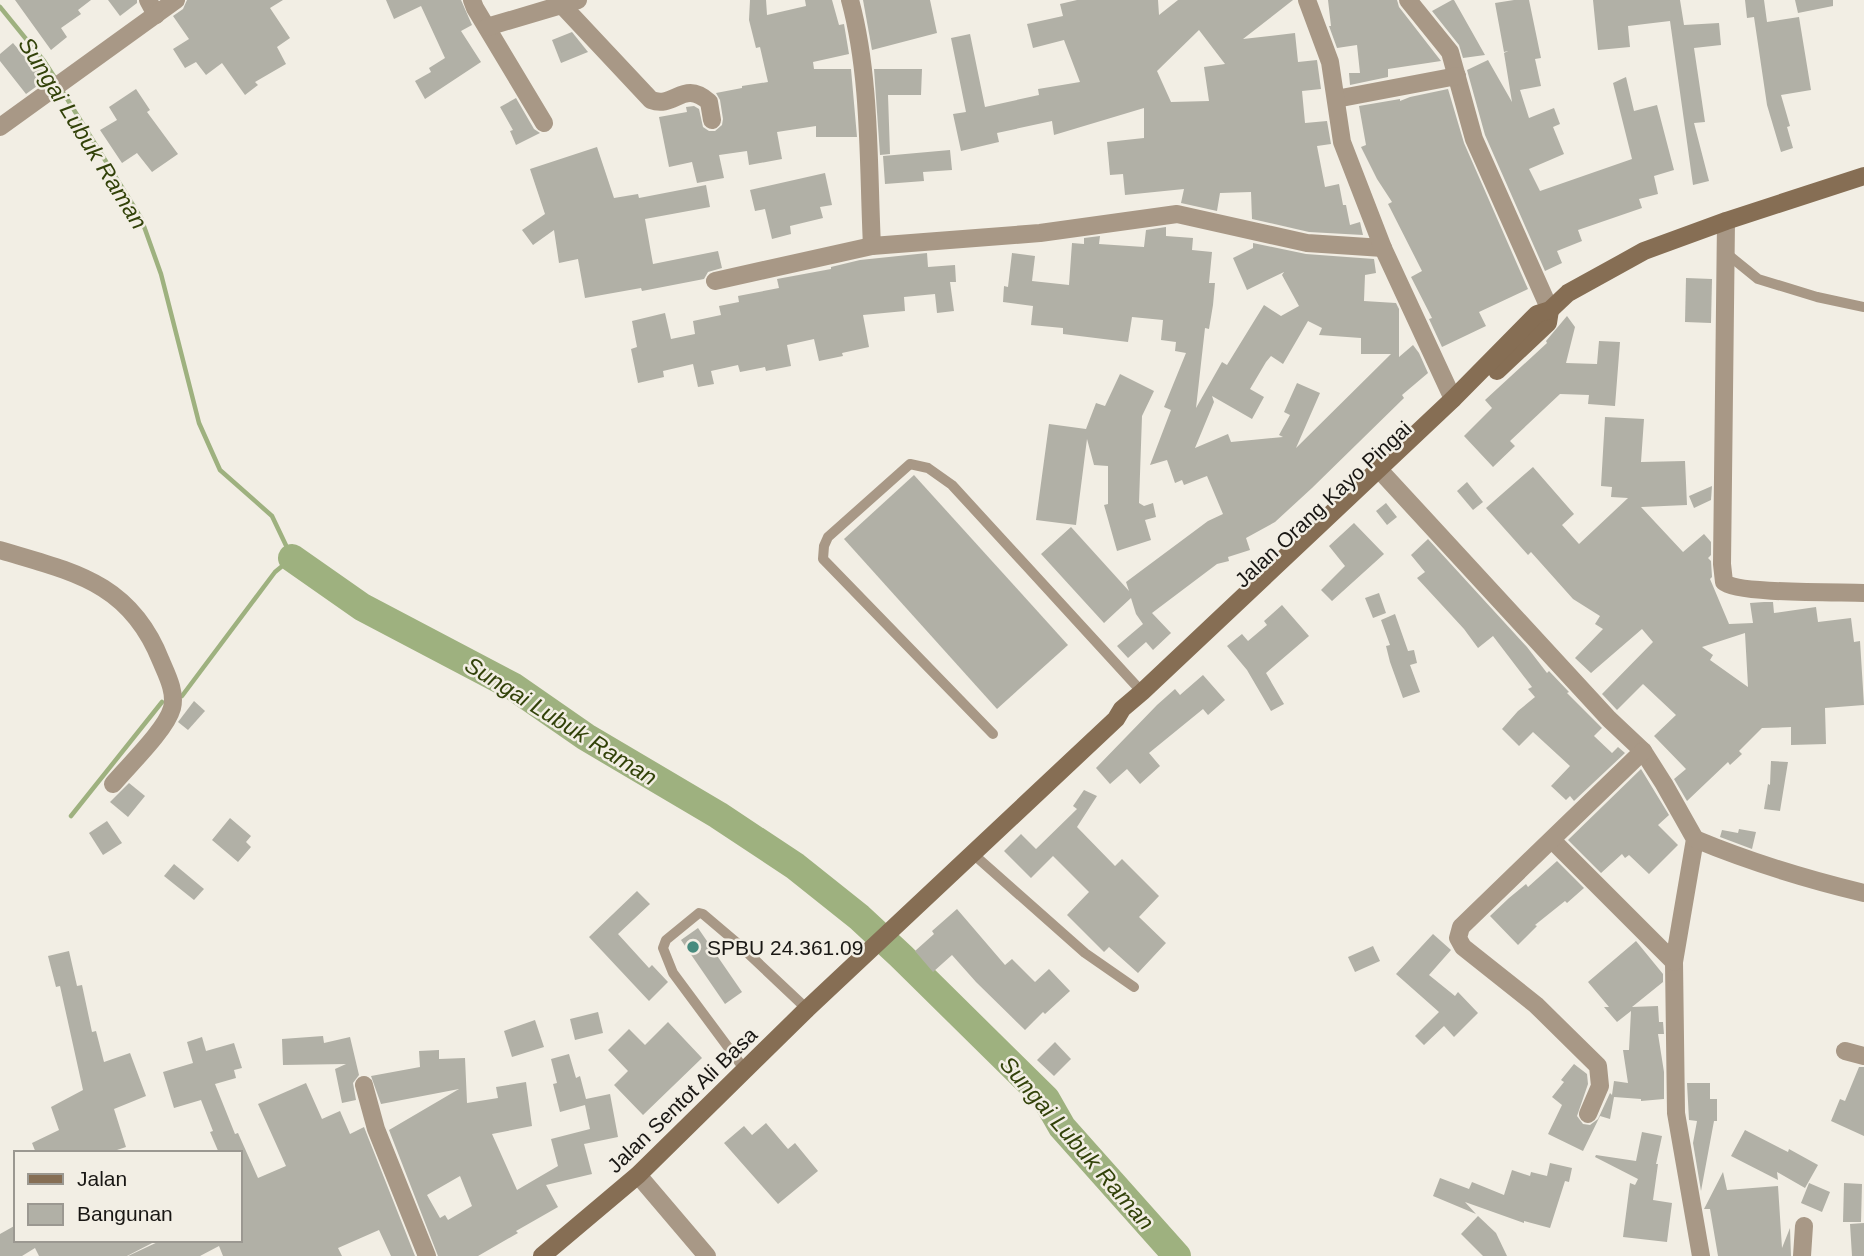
<svg xmlns="http://www.w3.org/2000/svg" width="1864" height="1256" font-family="Helvetica,sans-serif">
<style>
.lines{fill:none;stroke-linecap:round;stroke-linejoin:round}
.stream{stroke:#9eb17f;stroke-width:4.5}
.river{stroke:#9eb17f;stroke-width:28}
.building{fill:#b1b0a6;fill-rule:evenodd}
.service{stroke:#a89886;stroke-width:10}
.minor{stroke:#a89886;stroke-width:18}
.tertiary{stroke:#a89886;stroke-width:18}
.secondary{stroke:#866e54;stroke-width:18}
.poi-dot{fill:#478b7e;stroke:#f2eee4;stroke-width:2.5}
.labels{text-anchor:middle;dominant-baseline:central;stroke-width:5;stroke-linejoin:round;paint-order:stroke}
.street-label{font-size:21px;fill:#191714;stroke:#f2eee4}
.poi-label{font-size:21px;fill:#191714;stroke:#f2eee4;text-anchor:start}
.water-label{font-size:23px;font-style:italic;fill:#324209;stroke:#f2eee4}
</style>
<rect width="100%" height="100%" fill="#f2eee4"/>
<g class="lines">
<g class="stream">
<path d="M0,7L44,61L57,81"/>
<path d="M61,89L141,218L161,274L199,423L220,470L272,516L292,558L275,572L182,696"/>
<path d="M71,816L162,702"/>
</g>
<path class="river" d="M292,558L362,607L514,687L586,737L718,815L795,866L859,917L901,956L1046,1099L1062,1127L1177,1256"/>
</g>
<g class="building">
<path d="M15,0H91L78,10L81,14L61,28L67,37L51,50Z"/>
<path d="M108,0H137V3L120,16Z"/>
<path d="M187,0H283L270,8L290,38L277,47L286,64L255,82L258,85L245,95L222,63L206,75L196,62L185,68L173,49L189,39L173,16L183,9Z"/>
<path d="M386,0H461L472,25L461,31L481,62L425,99L415,81L431,72L429,68L445,58L421,6L394,19Z"/>
<path d="M750,0H766L767,15L806,6L805,0H832L839,25L844,24L849,54L813,62L814,69H851L857,137H816V126L777,132L782,159L749,165L747,151L719,155L724,178L697,183L692,162L669,167L659,117L687,112L686,107L694,106L699,109L703,127L709,131H715L722,125L723,119L720,100L716,93L742,88V86L768,82L760,47L756,48L749,20Z"/>
<path d="M863,0H930L937,33L872,50Z"/>
<path d="M1077,0H1158L1159,15L1178,0H1293L1243,39L1295,33L1298,62L1317,60L1321,89L1302,91L1305,123L1327,121L1331,144L1317,146L1325,187L1339,184L1343,205H1346L1350,225L1360,222L1363,235L1309,232L1252,219L1251,192L1220,193L1217,211L1181,203L1184,189L1125,195L1123,174L1110,175L1107,142L1144,138V108L1054,135L1052,121L997,133L999,142L961,151L953,114L966,112L951,38L970,34L985,107L1039,95L1038,89L1080,82L1064,40L1033,48L1027,24L1063,16L1060,4ZM1199,30L1225,64L1204,67L1209,101L1171,102L1157,71Z"/>
<path d="M1328,0H1397L1399,7L1441,61L1388,69V77L1350,85L1349,73H1360L1357,45L1337,48L1329,26H1331Z"/>
<path d="M1452,0H1454L1485,55L1463,58L1459,45L1432,11Z"/>
<path d="M1514,0H1529L1541,58L1535,59L1541,86L1520,90L1529,118L1554,108L1560,124L1553,127L1564,154L1529,169L1540,191L1632,159L1613,83L1626,77L1634,111L1657,105L1674,170L1654,176L1658,194L1639,199L1642,208L1578,230L1582,241L1557,251L1562,263L1545,271L1485,135L1467,70L1488,60L1512,102L1504,53L1508,51L1504,52L1495,3Z"/>
<path d="M1593,0H1680L1684,25L1719,23L1721,45L1694,48L1705,122L1694,123L1709,181L1693,185L1670,21L1628,26L1630,47L1598,50Z"/>
<path d="M1745,0H1764L1767,22L1799,17L1811,90L1781,95L1790,126L1787,127L1793,148L1781,152L1767,105L1754,17L1747,18Z"/>
<path d="M1795,0H1833V6L1798,13Z"/>
<path d="M572,32L588,52L561,63L552,40Z"/>
<path d="M13,43L36,70L43,65L51,76L26,94L0,61V54Z"/>
<path d="M874,69H922L921,95H888L890,154L880,155Z"/>
<path d="M136,89L150,110L147,112L178,154L152,172L137,153L122,163L100,130L117,120L109,107Z"/>
<path d="M1448,89L1464,143L1528,289L1479,312L1486,326L1442,347L1429,319L1432,318L1411,277L1422,271L1388,204L1392,202L1377,179L1361,147L1366,145L1359,106L1400,99V101L1410,97Z"/>
<path d="M516,98L534,129L540,133L516,145L510,131L513,130L500,107Z"/>
<path d="M597,147L614,198L638,194L639,198L706,185L710,207L645,219L653,264L718,251L722,268L708,272L704,279L642,291L641,288L585,298L578,259L559,263L554,230L533,245L522,230L545,214L530,169Z"/>
<path d="M950,150L952,170L923,172L924,181L885,184L883,156Z"/>
<path d="M825,173L832,205L820,207L823,218L790,226L791,234L772,239L765,209L755,211L750,190Z"/>
<path d="M1166,227V236L1193,238L1192,250L1212,252L1209,283H1215L1213,305L1209,329L1205,328L1196,408L1222,362L1227,365L1264,305L1281,316L1299,306L1282,275L1284,272L1247,290L1233,258L1253,248V243L1306,254L1374,259L1376,273L1365,275L1364,301L1396,303L1399,309V357L1413,345L1419,353L1428,373L1402,395L1404,398L1312,488L1275,522L1246,538L1250,550L1228,557L1229,561L1217,564L1152,613L1171,633L1153,650L1146,642L1128,658L1117,646L1143,624L1136,614L1131,598L1104,623L1041,554L1071,527L1129,591L1126,582L1208,521L1223,514L1207,476L1184,485L1182,480L1175,483L1167,460L1150,465L1171,410L1164,407L1186,353L1175,351L1176,342L1161,340L1163,320L1132,317L1128,342L1063,334V328L1031,325L1033,306L1003,302L1004,286L1008,287L1012,253L1035,256L1032,281L1069,285L1072,243L1084,244V238L1100,236L1099,244L1144,247L1146,230ZM1308,321L1322,328L1319,335L1361,338V354H1391L1296,448L1320,393L1297,383L1284,412L1290,415L1279,435L1283,437L1231,442L1228,434L1195,448L1214,402L1212,396L1252,419L1264,397L1250,389L1266,362L1271,356L1283,364Z"/>
<path d="M927,253L928,267L955,265L956,282H950L954,311L937,313L935,294L904,297L905,311L863,315L869,347L842,353L843,356L819,361L814,339L787,345L791,366L766,371L765,367L740,372L738,365L711,371L714,384L698,387L693,364L663,371L664,377L638,383L631,349L637,347L632,321L665,313L671,339L695,334L693,321L721,315L719,306L739,302L738,296L779,288L777,279L831,269V267L860,260Z"/>
<path d="M1686,278L1712,279L1711,323L1685,322Z"/>
<path d="M1567,316L1575,327L1566,363L1597,364L1599,341L1620,342L1615,406L1588,404L1589,395L1560,394L1510,441L1515,446L1493,467L1464,436L1492,408L1485,400L1547,343L1546,341Z"/>
<path d="M1120,374L1154,391L1142,416L1139,503L1144,506L1153,503L1156,517L1145,520L1151,540L1117,551L1104,505L1108,504V466L1094,465L1087,439L1076,525L1036,520L1049,424L1086,429L1096,403L1105,406Z"/>
<path d="M1605,417L1644,419L1641,462L1685,461L1687,505L1641,507L1683,552L1704,534L1711,542V555L1708,558L1711,561L1712,577L1710,579L1729,624L1753,623L1750,603L1764,602H1773L1774,613L1816,607L1818,622L1851,618L1854,642L1860,641L1864,705L1825,708L1826,744L1791,745V727L1762,728L1739,751L1742,754L1730,765L1728,762L1687,801L1674,779L1686,769L1654,736L1676,715L1643,684L1617,710L1602,694L1653,642L1642,629L1591,673L1575,658L1603,629L1595,624L1600,616L1573,599L1531,552L1528,555L1486,508L1533,467L1574,514L1562,525L1579,544L1628,498L1611,497L1612,487L1601,486ZM1745,633L1748,687L1710,660L1713,655L1702,647Z"/>
<path d="M914,475L1068,645L997,709L844,539Z"/>
<path d="M1467,482L1483,502L1473,510L1457,491Z"/>
<path d="M1712,486L1711,500L1694,508L1689,496Z"/>
<path d="M1386,503L1397,517L1387,525L1376,511Z"/>
<path d="M1354,523L1384,554L1332,601L1321,590L1345,566L1329,546Z"/>
<path d="M1428,539L1527,647L1547,673L1549,671L1569,692L1567,693L1602,728L1594,736L1612,753L1618,747L1625,753L1574,801L1570,796L1566,800L1551,786L1570,766L1533,732L1519,746L1502,729L1518,711L1535,697L1528,689L1532,687L1493,636L1478,648L1464,629L1417,578L1425,572L1411,555Z"/>
<path d="M1379,593L1386,613L1373,618L1365,598Z"/>
<path d="M1282,605L1309,636L1266,673L1284,704L1271,711L1247,670L1227,646L1242,634L1248,641L1267,625L1264,621Z"/>
<path d="M1395,614L1408,651L1414,650L1417,663L1410,665L1420,692L1403,698L1390,662L1386,646L1390,645L1381,620Z"/>
<path d="M1203,675L1225,700L1208,715L1203,709L1149,753L1160,766L1140,784L1127,769L1110,784L1096,768L1157,705L1175,689L1180,695Z"/>
<path d="M194,701L205,711L188,730L178,722Z"/>
<path d="M1771,761L1788,762L1780,811L1764,809L1768,784L1770,785Z"/>
<path d="M1641,769L1669,815L1658,825L1678,845L1649,874L1629,855L1625,858L1622,854L1601,873L1568,840Z"/>
<path d="M129,783L145,796L128,817L110,802Z"/>
<path d="M1084,790L1097,796L1077,827L1115,866L1122,859L1159,896L1139,917L1166,943L1138,973L1109,947L1104,952L1067,915L1089,892L1053,856L1031,878L1004,851L1021,834L1036,849L1077,809L1073,806Z"/>
<path d="M230,818L251,836L246,842L251,847L238,862L212,840Z"/>
<path d="M107,821L122,843L103,855L89,833Z"/>
<path d="M1739,829L1756,832L1752,849L1720,837L1722,830L1738,833Z"/>
<path d="M1557,861L1584,888L1567,903L1565,901L1535,925L1537,926L1518,945L1490,916L1509,898L1526,884L1528,887Z"/>
<path d="M174,864L204,889L194,900L164,876Z"/>
<path d="M637,891L650,904L618,934L649,968L652,965L668,982L649,1001L589,937Z"/>
<path d="M957,909L1005,965L1012,959L1035,982L1049,969L1070,991L1045,1014L1043,1012L1025,1030L976,982L952,955L933,972L915,951L934,934L932,931Z"/>
<path d="M698,928L742,992L725,1004L681,940Z"/>
<path d="M1433,934L1451,950L1429,975L1455,996L1458,992L1478,1013L1454,1037L1444,1026L1424,1045L1415,1036L1439,1012L1396,974Z"/>
<path d="M1636,941L1663,974V982L1632,1007L1658,1006L1659,1022H1663L1664,1034H1658L1664,1072V1099L1641,1101V1099L1614,1097L1610,1119L1600,1116L1583,1151L1548,1134L1562,1105L1552,1097L1564,1082L1561,1080L1574,1064L1587,1074L1588,1084L1577,1116L1583,1124L1590,1125L1598,1119L1610,1093L1612,1095L1614,1081L1628,1083L1623,1050H1629L1631,1011L1617,1022L1604,1007H1609L1588,982Z"/>
<path d="M1373,946L1380,961L1355,972L1348,957Z"/>
<path d="M69,951L77,986L82,985L92,1032L96,1031L104,1062L130,1053L146,1096L114,1109L126,1147L108,1153H36L32,1143L59,1130L51,1107L83,1090L60,986L56,987L48,956Z"/>
<path d="M598,1012L603,1033L575,1040L570,1019Z"/>
<path d="M535,1020L544,1047L512,1057L504,1031Z"/>
<path d="M668,1022L702,1058L643,1115L614,1085L628,1071L608,1050L629,1029L645,1045Z"/>
<path d="M323,1036L324,1043L350,1037L359,1075L353,1083L356,1100L342,1103L335,1069L346,1064L283,1065L282,1039Z"/>
<path d="M202,1037L206,1051L234,1043L242,1068L234,1070L236,1078L215,1084L235,1134L238,1133L258,1178L286,1166L258,1104L306,1083L322,1119L340,1111L350,1134L364,1127L415,1256H391L379,1230L338,1248L342,1256H223L219,1246L200,1256H128L162,1240H240V1153H219L210,1132L213,1131L201,1100L174,1108L163,1072L193,1063L187,1042Z"/>
<path d="M1055,1042L1071,1059L1054,1076L1037,1060Z"/>
<path d="M439,1050V1059L465,1058L467,1103L498,1098L496,1087L526,1082L532,1126L492,1134L517,1190L558,1166L551,1139L590,1129L585,1105L560,1112L553,1084L557,1083L551,1059L569,1054L576,1078L580,1076L586,1099L610,1094L618,1137L584,1144L592,1174L546,1185L558,1207L516,1231L518,1233L478,1256H438L389,1130L459,1089L381,1104L371,1076L420,1067L419,1051ZM460,1176L472,1206L448,1220L445,1215L440,1218L427,1195Z"/>
<path d="M1859,1067H1864V1136L1831,1121L1840,1099L1845,1101Z"/>
<path d="M1687,1083H1710V1099H1717V1121H1714L1701,1191L1693,1143L1697,1121L1689,1120Z"/>
<path d="M766,1123L788,1149L795,1143L818,1171L778,1204L724,1143L744,1126L752,1135Z"/>
<path d="M1745,1130L1788,1152L1789,1149L1818,1165L1805,1188L1777,1172L1778,1180L1731,1156Z"/>
<path d="M1642,1132L1662,1136L1656,1164H1658L1653,1200L1672,1203L1667,1242L1623,1237L1630,1183L1635,1185L1638,1179L1595,1157L1596,1155L1636,1161Z"/>
<path d="M1550,1163L1572,1168L1569,1182L1565,1181L1550,1228L1524,1221V1223L1465,1202L1476,1214L1433,1196L1440,1178L1469,1189L1472,1182L1504,1195L1512,1170L1530,1176L1531,1172L1547,1176Z"/>
<path d="M1723,1172L1727,1190L1778,1186L1782,1248L1790,1228L1791,1256H1718L1710,1209H1704Z"/>
<path d="M1809,1183L1830,1192L1822,1212L1801,1203Z"/>
<path d="M1844,1183L1862,1184L1861,1222H1843Z"/>
<path d="M1478,1216L1496,1233L1507,1256H1483L1461,1234Z"/>
<path d="M1864,1223V1256H1852L1850,1224Z"/>
<path d="M16,1225V1240H158L127,1256H39L35,1248L22,1256H0V1234Z"/>
</g>
<g class="lines">
<g class="service">
<path d="M1726,253L1758,279L1817,297L1864,307"/>
<path d="M993,734L823,559L824,546L828,537L910,464L928,468L952,485L1142,692"/>
<path d="M972,853L1085,953L1134,987"/>
<path d="M745,1070L673,973L663,948L666,940L699,913L703,914L736,942L807,1009"/>
</g>
<g class="minor">
<path d="M148,0L156,15"/>
<path d="M472,0L475,8L544,123"/>
<path d="M850,0C871,77 868,166 872,246"/>
<path d="M1408,0L1450,52L1474,139L1550,310"/>
<path d="M561,4L651,100C675,109 683,79 709,102L712,120"/>
<path d="M487,27L578,0"/>
<path d="M1336,99L1457,76"/>
<path d="M1726,221L1722,564L1724,582C1736,594 1841,592 1864,593"/>
<path d="M715,281L872,246L1040,233L1177,214L1307,243L1383,248"/>
<path d="M1385,476L1609,719L1643,751L1664,784L1695,839L1674,962L1676,1113L1701,1256"/>
<path d="M0,550C73,572 130,582 161,661C167,675 176,692 172,708C166,730 128,766 113,784"/>
<path d="M1695,839C1750,862 1806,879 1864,893"/>
<path d="M1552,840L1674,962"/>
<path d="M1845,1051L1864,1056"/>
<path d="M364,1085L376,1129L427,1256"/>
<path d="M1588,1114L1600,1086L1598,1066L1536,1005L1463,947L1458,938L1461,927L1643,751"/>
<path d="M638,1175L707,1256"/>
<path d="M1802,1256L1804,1226"/>
</g>
<g class="tertiary">
<path d="M1307,0L1330,62L1342,142L1383,248L1453,399"/>
<path d="M0,127L176,0"/>
</g>
<g class="secondary">
<path d="M1497,371L1548,323L1550,310"/>
<path d="M542,1256L638,1175L807,1009L1116,719L1122,709L1142,692L1453,399L1537,314L1550,310L1568,293L1644,251L1726,221L1864,176"/>
</g>
</g>
<circle class="poi-dot" cx="693" cy="947" r="7"/>
<g class="labels">
<g class="street-label">
<text transform="translate(1323 504) rotate(-43)">Jalan Orang Kayo Pingai</text>
<text transform="translate(682 1100) rotate(-44)">Jalan Sentot Ali Basa</text>
</g>
<g class="poi-label">
<text x="707" y="947">SPBU 24.361.09</text>
</g>
<g class="water-label">
<text transform="translate(83 133) rotate(58)">Sungai Lubuk Raman</text>
<text transform="translate(561 721) rotate(32)">Sungai Lubuk Raman</text>
<text transform="translate(1077 1143) rotate(49)">Sungai Lubuk Raman</text>
</g>
</g>
<rect x="14" y="1151" width="228" height="91" fill="#f2eee4" stroke="#9b9891" stroke-width="2"/>
<rect x="28" y="1174" width="35" height="10" fill="#866e54" stroke="#9b9891" stroke-width="2"/>
<text x="77" y="1186" font-size="21" fill="#191714">Jalan</text>
<rect x="28" y="1204" width="35" height="21" fill="#b1b0a6" stroke="#9b9891" stroke-width="2"/>
<text x="77" y="1221" font-size="21" fill="#191714">Bangunan</text>
</svg>
